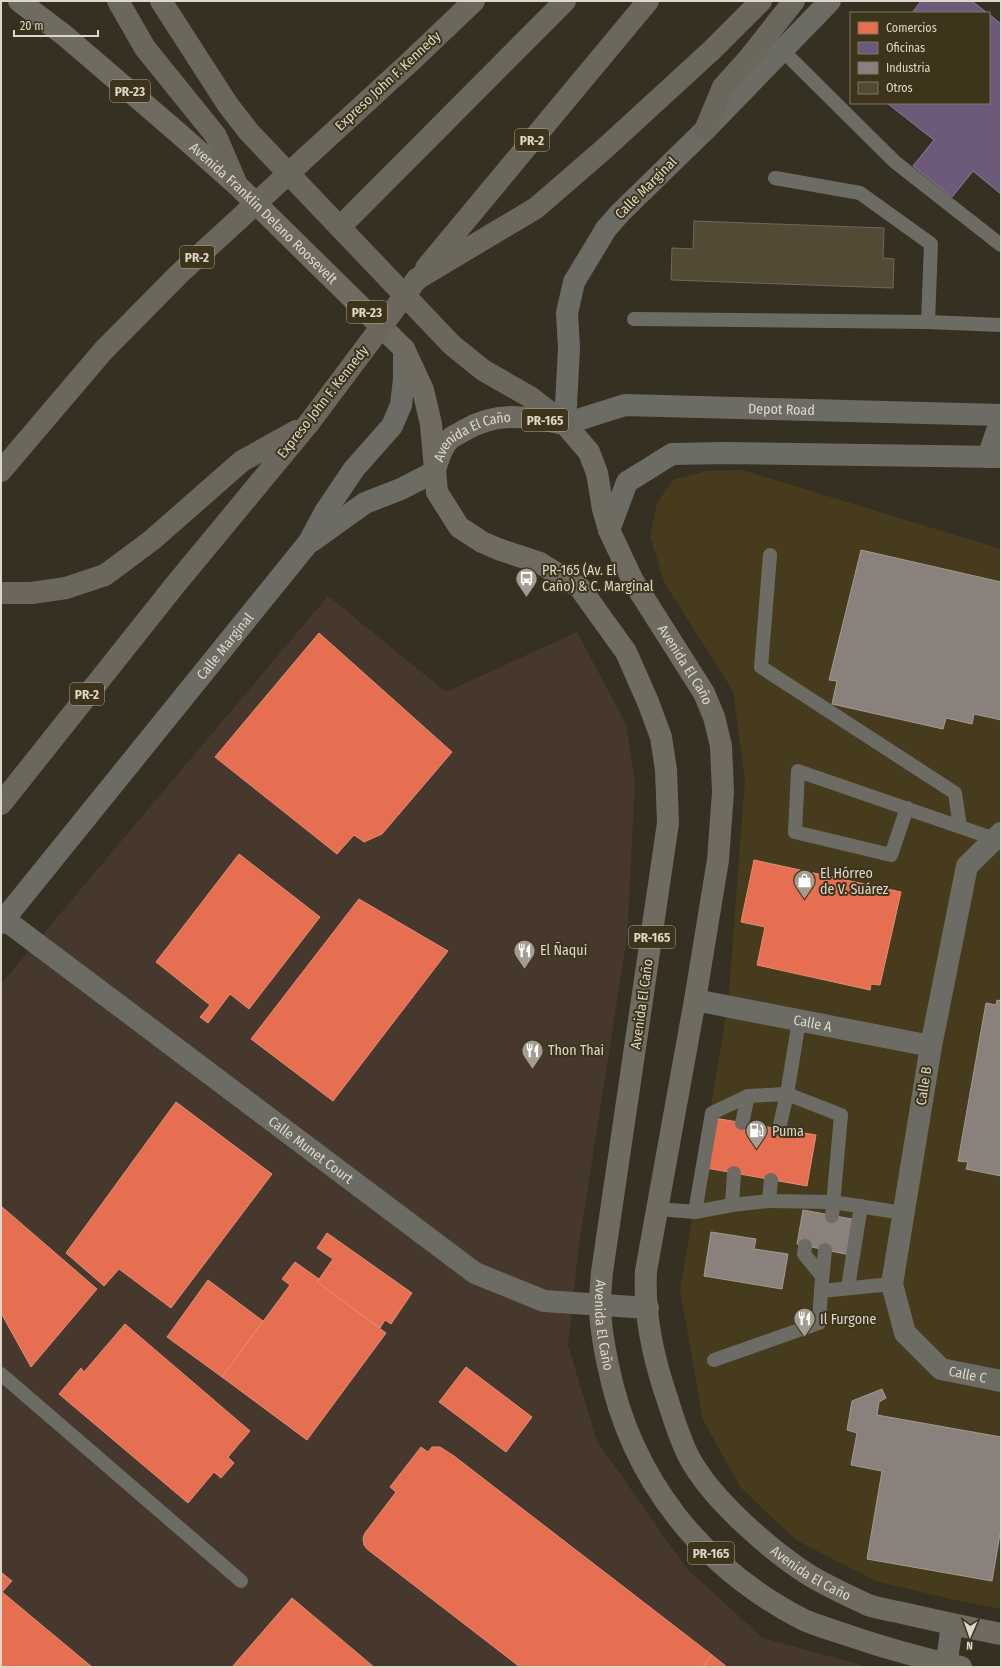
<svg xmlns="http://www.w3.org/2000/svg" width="1002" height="1668" font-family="'Fira Sans Condensed',sans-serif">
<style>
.commercial{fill:#46382c}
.built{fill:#473b1e}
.shops{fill:#e76f51;stroke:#e48e75}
.offices{fill:#6d597a;stroke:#8f7f92}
.industry{fill:#8a817c;stroke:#a39b93}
.building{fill:#524a35;stroke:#6d685d}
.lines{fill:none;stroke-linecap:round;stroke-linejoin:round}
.service{stroke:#6d6c64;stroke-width:14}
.minor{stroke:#6d6c64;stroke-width:22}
.tertiary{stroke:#6d6c64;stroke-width:22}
.primary{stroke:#6f6b61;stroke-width:22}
.motorway{stroke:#6c675d;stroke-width:22}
.motorway-bridge{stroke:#6c675d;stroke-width:22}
.labels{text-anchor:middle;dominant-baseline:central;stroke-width:4;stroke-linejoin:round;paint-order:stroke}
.shield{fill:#3e341b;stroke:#aea796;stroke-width:1}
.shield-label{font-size:13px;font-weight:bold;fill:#ded8ca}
.street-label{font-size:14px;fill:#ded8ca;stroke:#3e341b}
.poi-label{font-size:14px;fill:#ded8ca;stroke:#3e341b;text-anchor:start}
</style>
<rect width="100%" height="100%" fill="#363023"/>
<path class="commercial" d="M328,596L446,692L577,632L626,724L635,783L627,937L579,1244L568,1345L597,1441L686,1568L763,1638L868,1667H1V984Z"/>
<path class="built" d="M742,470L1001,549V1609L959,1601L876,1581L796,1540L741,1488L703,1420L680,1290L728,1005L745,780L733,691L664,582L650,536L657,503L673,480L706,471Z"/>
<g class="shops">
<path d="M319,633L452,752L382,834L364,842L354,835L337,854L215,757Z"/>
<path d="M239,854L320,917L249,1009L230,994L208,1023L200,1017L210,1005L156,962Z"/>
<path d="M754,860L901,892L880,985L871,984L870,990L757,965L765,927L741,922Z"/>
<path d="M359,899L448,951L333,1101L251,1039Z"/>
<path d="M176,1102L272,1174L171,1308L119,1269L104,1286L66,1253Z"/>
<path d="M714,1118L816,1135L807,1186L706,1168Z"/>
<path d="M1,1206L97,1289L31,1367L1,1313Z"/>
<path d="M327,1233L412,1293L391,1324L385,1320L380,1328L317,1282L333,1259L317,1248Z"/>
<path d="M295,1262L319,1279L317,1282L386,1333L307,1440L222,1377L290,1285L282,1279Z"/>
<path d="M208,1280L263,1321L222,1377L167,1337Z"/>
<path d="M125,1324L250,1431L228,1457L234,1463L221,1478L214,1472L188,1503L59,1394L81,1368L84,1372Z"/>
<path d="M466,1367L532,1417L506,1452L439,1402Z"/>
<path d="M421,1447L428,1452L432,1447H440L454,1456L712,1655L703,1667H520L367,1549L364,1545L363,1538L365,1533L396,1492L390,1487Z"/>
<path d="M1,1572L12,1581L2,1592L92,1667H1Z"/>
<path d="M292,1598L374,1667H232Z"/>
<path d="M712,1655L727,1667H703Z"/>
</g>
<g class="offices">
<path d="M921,1H972L987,13H912Z"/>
<path d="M989,14L1001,24V194L973,171L952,197L913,166L934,140L887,103H989Z"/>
</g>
<g class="industry">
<path d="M861,550L1001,582V720L974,714L972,724L946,718L943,729L832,704L837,681L829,680Z"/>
<path d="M997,1000L1001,1001V1176L966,1169L968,1162L958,1161L986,1003L996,1005Z"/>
<path d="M803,1210L857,1220L850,1255L797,1244Z"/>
<path d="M711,1232L756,1239L754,1249L788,1254L782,1289L704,1276Z"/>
<path d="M882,1389L886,1398L879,1402L877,1415L1001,1437V1528L992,1581L867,1559L882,1471L851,1465L857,1433L847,1430L852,1401Z"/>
</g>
<path class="building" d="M694,221L884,228L883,258L894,259L893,288L671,280L672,248L693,249Z"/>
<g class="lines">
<g class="service">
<path d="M782,50L895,162L1001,245"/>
<path d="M775,178L860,193L931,244L928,322"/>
<path d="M634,319L928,322L1001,325"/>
<path d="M770,555L761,667L955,793L960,827"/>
<path d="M907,808L891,855L795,832L798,771L995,839"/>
<path d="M742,1123L748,1096L787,1094L841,1115L832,1216"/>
<path d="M779,1129L787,1094L799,1021"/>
<path d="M734,1173L732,1205L769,1201"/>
<path d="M771,1180L769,1201L833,1202L903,1213"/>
<path d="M658,1209L695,1212L712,1113L748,1096"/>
<path d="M695,1212L732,1205"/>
<path d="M805,1246L804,1254L822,1276"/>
<path d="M825,1250L821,1291L892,1284"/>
<path d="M848,1287L861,1206"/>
<path d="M714,1360L819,1323L821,1291"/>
<path d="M1,1374L241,1581"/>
</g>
<g class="minor">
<path d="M988,457L1001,419"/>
<path d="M312,541L365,503L401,489L434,472"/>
<path id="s1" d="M1001,833L967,866L931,1046L892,1284L905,1333L941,1369L1001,1381"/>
<path id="s2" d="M4,919L475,1273L544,1301L648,1308"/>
<path id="s3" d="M1,923L309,542L325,512L354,469L392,426L401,405L404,379V349"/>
<path id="s4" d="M695,1000L931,1046"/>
<path d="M946,1667L952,1625"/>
</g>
<g class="tertiary">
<path id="s5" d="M830,1L705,130L620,213L606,229L574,282L567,313L569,348L565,424L625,405L1001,415"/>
<path d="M609,530L627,482L672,454L723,453L1001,457"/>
</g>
<g class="primary">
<path id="s6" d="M19,1L64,35L176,131L237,185L404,349L423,390L431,424L437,492L459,527L482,542L498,549L540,563L580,588L626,652L648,702L661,737L666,770L668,823L602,1272C601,1283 600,1294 600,1305C600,1325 604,1346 608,1365C631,1479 701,1567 804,1620C815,1625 827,1628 838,1632C878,1646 920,1658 961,1667"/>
<path id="s7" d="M435,470C438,460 442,446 450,439C453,436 459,434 463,431C498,410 527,417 565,424L589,452L597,473L603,509L609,530L633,581L704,693L714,717L721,746L723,792L718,860L695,1000L646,1271C644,1310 652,1352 664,1389C672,1412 678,1436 689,1457C711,1499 770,1550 809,1575C825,1585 851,1597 868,1605C880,1609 894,1611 907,1614C938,1621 969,1628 1001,1634"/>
</g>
<g class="motorway">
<path d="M118,1L145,48L216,136L237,185"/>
<path d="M161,1L228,105L249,132L452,345L483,370L530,397L565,424"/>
<path d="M411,61L474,1"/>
<path d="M705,130L723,87L749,58L794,1"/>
<path d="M340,227L565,1"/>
<path d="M426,268L648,1"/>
<path d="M417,279L536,208L603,150L712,50L761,1"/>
<path d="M1,593H32L66,588L105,575L152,540L242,461L296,431"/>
<path d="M1,804L175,585L309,423"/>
</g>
<g class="motorway-bridge">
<path d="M309,423L417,279"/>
<path d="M1,471L103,351L179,274L411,61"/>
</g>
</g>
<defs>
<symbol id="bus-pin" viewBox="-11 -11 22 30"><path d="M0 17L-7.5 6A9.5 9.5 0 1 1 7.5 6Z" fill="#a39d90" stroke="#3e341b"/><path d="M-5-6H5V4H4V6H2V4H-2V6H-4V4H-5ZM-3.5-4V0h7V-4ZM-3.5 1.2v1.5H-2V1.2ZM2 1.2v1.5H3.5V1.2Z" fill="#fff"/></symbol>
<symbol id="shop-pin" viewBox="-11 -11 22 30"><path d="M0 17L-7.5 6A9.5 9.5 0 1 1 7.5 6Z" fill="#a39d90" stroke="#3e341b"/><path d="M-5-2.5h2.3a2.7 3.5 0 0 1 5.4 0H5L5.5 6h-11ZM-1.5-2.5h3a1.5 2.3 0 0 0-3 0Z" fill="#fff"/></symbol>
<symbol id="restaurant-pin" viewBox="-11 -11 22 30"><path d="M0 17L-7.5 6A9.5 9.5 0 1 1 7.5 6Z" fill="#a39d90" stroke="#3e341b"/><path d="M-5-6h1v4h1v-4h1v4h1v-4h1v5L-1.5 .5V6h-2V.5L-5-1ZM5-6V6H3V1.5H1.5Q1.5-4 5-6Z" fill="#fff"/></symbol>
<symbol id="fuel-pin" viewBox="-11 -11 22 30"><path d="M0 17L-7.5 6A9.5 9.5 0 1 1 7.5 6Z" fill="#a39d90" stroke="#3e341b"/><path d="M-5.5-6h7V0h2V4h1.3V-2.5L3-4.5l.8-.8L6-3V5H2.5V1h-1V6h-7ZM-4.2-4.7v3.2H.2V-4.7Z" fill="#fff"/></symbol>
</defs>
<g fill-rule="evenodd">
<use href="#bus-pin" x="514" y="566" width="25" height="34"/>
<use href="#shop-pin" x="792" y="868" width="25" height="34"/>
<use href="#restaurant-pin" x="512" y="938" width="25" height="34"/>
<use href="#restaurant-pin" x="520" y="1038" width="25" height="34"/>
<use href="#fuel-pin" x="744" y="1118" width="25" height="34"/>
<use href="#restaurant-pin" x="792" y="1306" width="25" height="34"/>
</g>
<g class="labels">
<g class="shield">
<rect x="110" y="80" width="40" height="22" rx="3"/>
<rect x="515" y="129" width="34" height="22" rx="3"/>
<rect x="180" y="246" width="34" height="22" rx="3"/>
<rect x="347" y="301" width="40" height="22" rx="3"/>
<rect x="522" y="409" width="46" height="22" rx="3"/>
<rect x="70" y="683" width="34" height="22" rx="3"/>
<rect x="629" y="926" width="46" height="22" rx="3"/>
<rect x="688" y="1542" width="46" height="22" rx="3"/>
</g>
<g class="shield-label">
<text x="130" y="91">PR-23</text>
<text x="532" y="140">PR-2</text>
<text x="197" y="257">PR-2</text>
<text x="367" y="312">PR-23</text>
<text x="545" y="420">PR-165</text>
<text x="87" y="694">PR-2</text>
<text x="652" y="937">PR-165</text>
<text x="711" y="1553">PR-165</text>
</g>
<g class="street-label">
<text transform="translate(388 81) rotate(-43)">Expreso John F. Kennedy</text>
<text transform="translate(646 188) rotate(-45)">Calle Marginal</text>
<text stroke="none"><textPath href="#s6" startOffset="324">Avenida Franklin Delano Roosevelt</textPath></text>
<text transform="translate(323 402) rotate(-52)">Expreso John F. Kennedy</text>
<text stroke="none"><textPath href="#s5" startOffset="744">Depot Road</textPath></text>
<text stroke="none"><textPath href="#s7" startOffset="55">Avenida El Caño</textPath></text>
<text stroke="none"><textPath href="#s3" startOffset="356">Calle Marginal</textPath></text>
<text stroke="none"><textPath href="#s7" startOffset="428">Avenida El Caño</textPath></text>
<text transform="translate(642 1004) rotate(-82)">Avenida El Caño</text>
<text stroke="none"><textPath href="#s4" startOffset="120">Calle A</textPath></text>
<text transform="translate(924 1086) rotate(-81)">Calle B</text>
<text stroke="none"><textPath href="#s2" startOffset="384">Calle Munet Court</textPath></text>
<text stroke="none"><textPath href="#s6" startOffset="1610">Avenida El Caño</textPath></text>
<text stroke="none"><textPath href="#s1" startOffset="601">Calle C</textPath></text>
<text stroke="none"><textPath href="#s7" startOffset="1412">Avenida El Caño</textPath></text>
</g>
<g class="poi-label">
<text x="542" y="570">PR-165 (Av. El<tspan x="542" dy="16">Caño) &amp; C. Marginal</tspan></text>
<text x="820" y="873">El Hórreo<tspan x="820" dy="16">de V. Suárez</tspan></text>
<text x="540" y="950">El Ñaqui</text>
<text x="548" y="1050">Thon Thai</text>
<text x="772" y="1131">Puma</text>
<text x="820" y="1319">Il Furgone</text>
</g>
</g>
<rect width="1002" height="1668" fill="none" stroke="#ded8ca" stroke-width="4"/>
<rect x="850" y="12" width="140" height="92" fill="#3e341b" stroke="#7e7661"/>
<rect x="858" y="22" width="20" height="12" fill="#e76f51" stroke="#7e7661"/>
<text x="886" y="32" font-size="12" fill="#ded8ca">Comercios</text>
<rect x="858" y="42" width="20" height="12" fill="#6d597a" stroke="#7e7661"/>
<text x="886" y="52" font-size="12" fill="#ded8ca">Oficinas</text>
<rect x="858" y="62" width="20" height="12" fill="#8a817c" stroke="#7e7661"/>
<text x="886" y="72" font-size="12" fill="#ded8ca">Industria</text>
<rect x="858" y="82" width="20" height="12" fill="#524a35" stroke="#7e7661"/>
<text x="886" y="92" font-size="12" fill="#ded8ca">Otros</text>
<g transform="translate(970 1636) rotate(182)" stroke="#3e341b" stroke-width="3" paint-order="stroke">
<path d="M0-3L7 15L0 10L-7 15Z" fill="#ded8ca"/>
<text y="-6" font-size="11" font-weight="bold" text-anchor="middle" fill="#ded8ca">N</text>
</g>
<path d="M14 30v6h84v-6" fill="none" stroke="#ded8ca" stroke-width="2"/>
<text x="20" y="30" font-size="12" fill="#ded8ca" stroke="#3e341b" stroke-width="3" paint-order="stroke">20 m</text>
</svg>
